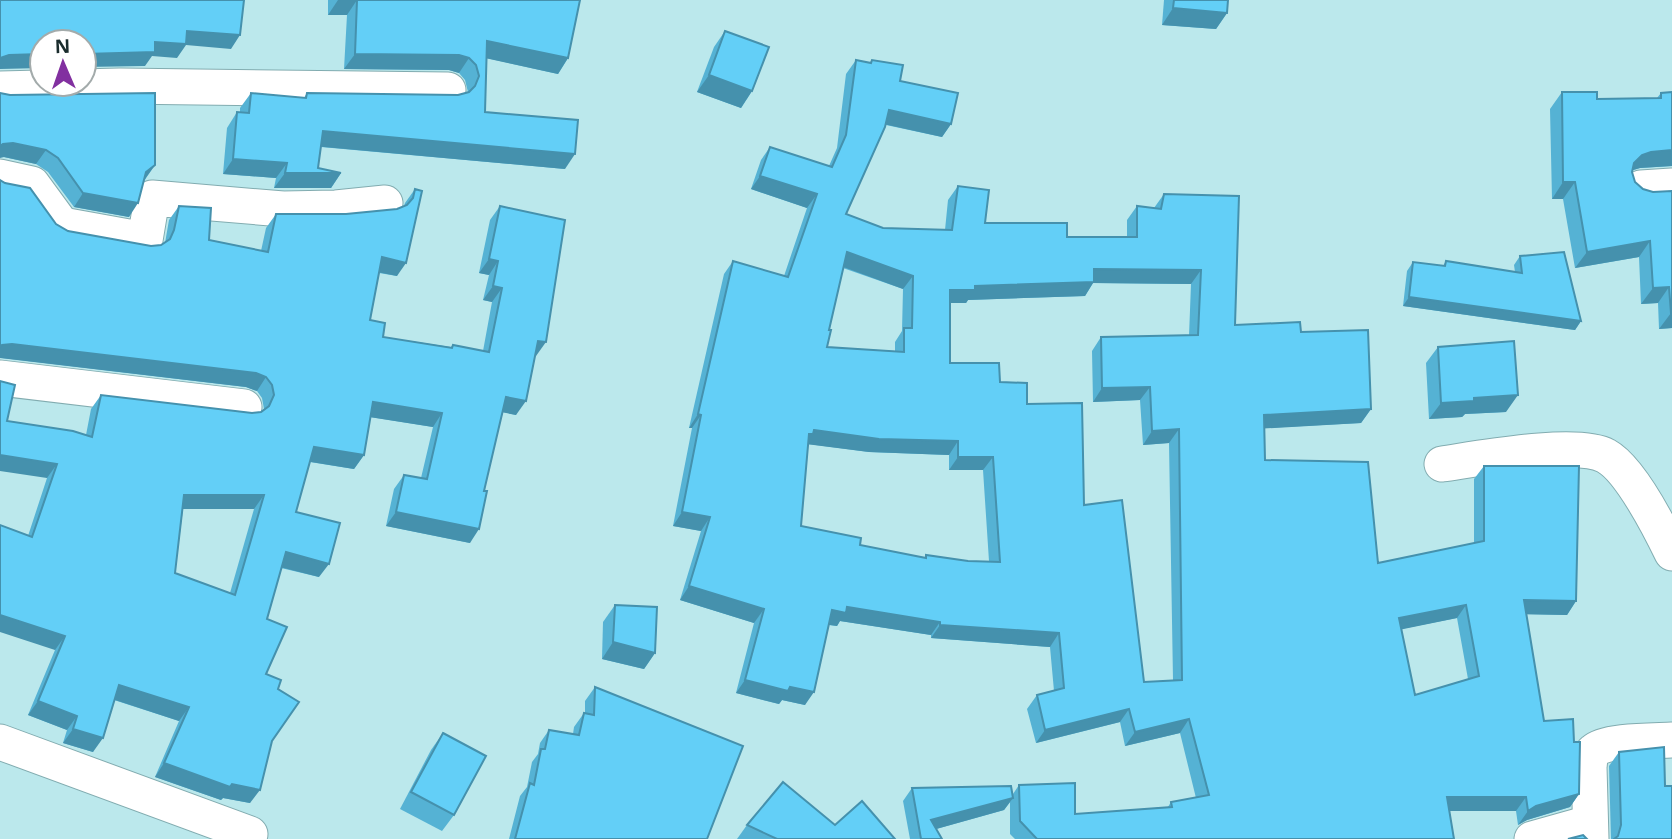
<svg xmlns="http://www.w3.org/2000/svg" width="1672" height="839" font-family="'Open Sans',sans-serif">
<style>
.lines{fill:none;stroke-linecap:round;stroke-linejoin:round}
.street-casing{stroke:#82acb0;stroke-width:37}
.street{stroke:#fff;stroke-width:35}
.wall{fill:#55b2d4;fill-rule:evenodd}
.shaded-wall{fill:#4591ad}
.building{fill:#63cff7;stroke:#4591ad;stroke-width:2;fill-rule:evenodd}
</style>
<rect width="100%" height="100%" fill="#bbe8ec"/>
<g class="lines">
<defs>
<g id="street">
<path d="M0,89L120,86L448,90"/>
<path d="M0,177L32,184L62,225L145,240L152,198L283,209L336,208L385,203"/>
<path d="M1641,188L1672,186"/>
<path d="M0,378L244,407"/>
<path d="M1442,464C1477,459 1578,440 1606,456C1630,469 1660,528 1672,553"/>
<path d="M0,742L250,834"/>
<path d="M1532,839L1589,823"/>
<path d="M1591,839L1589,767C1590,761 1589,755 1594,751C1605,740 1655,741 1672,740"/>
</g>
</defs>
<use href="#street" class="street-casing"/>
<use href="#street" class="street"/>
</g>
<g class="wall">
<path d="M328,0H580L568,58L558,74L486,58L485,112L565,169L321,147L318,168L341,173L331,188H274L276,178L223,174L227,128L237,112L240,113V108L251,93L304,98L307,93L458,95L468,92L465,80L459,73L449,70L344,69L347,15H328Z"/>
<path d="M1164,0H1228L1227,13L1216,29L1162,25Z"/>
<path d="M725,31L752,91L741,108L697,92L714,47Z"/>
<path d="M856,60L870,63L872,60L900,81L951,124L942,137L886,125L846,214L883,228L945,230L948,200L958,186L985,223L1067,237H1127V220L1137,206L1154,208L1164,194L1235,325L1301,332L1371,409L1361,423L1265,428V460L1378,563L1474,543V479L1484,466L1576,601L1567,615L1526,614L1544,721L1574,742L1579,794L1570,807L1527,820L1518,825L1516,811H1449L1454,839H1015L1010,834V802L1004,810L936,829L942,839H910L903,801L912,788L1013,794L1019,785L1075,814L1168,807L1171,802L1196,798L1180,733L1125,746L1120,722L1036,743L1027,709L1037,695L1054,691L1050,647L931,638V635L840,621L837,626L829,625L805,705L782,700L779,704L736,693L754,623L680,600L701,531L673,526L692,428H689L724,274L733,261L784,276L807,208L751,189L761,160L770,147L829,166L837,148L846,74ZM843,268L903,289L902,331L895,342V351L827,347L829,330ZM1093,283L1191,284L1189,336L1101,337L1092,351L1093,402L1140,400L1143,445L1169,443L1173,680L1144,682L1084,505L1027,404L1000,382L950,363V303H966L968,300L1085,296ZM808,444L869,452L949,455V470H983L989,561H968L926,555L924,558L860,545L801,526ZM1457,618L1468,679L1415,695L1401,629Z"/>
<path d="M1562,92L1597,99L1657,98L1661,93L1672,92V166L1640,168L1633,170L1632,172L1635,182L1643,189L1653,192L1672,191V328L1659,329L1658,303L1641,304L1639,257L1575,268L1563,199H1552L1550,109Z"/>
<path d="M0,93L155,165L144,181L129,217L74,207L48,172L36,164L4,157Z"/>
<path d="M415,189L397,276L379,273L370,320L383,337L451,347L453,345L483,351L492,302L483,300L489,275L479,273L490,220L500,206L536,356H535L516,415L503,412L470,543L386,526L394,489L404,475L421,478L433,427L370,417L364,455L354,469L310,462L296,512L319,577L281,568L267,619L266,674L278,689L272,741L250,803L223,798L221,800L155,777L179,721L114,700L93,752L63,743L67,730L28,715L55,650L28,536L47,478L7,421L86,435L91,409L101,395L252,413L261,412L264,409L262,398L257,391L246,387L2,358L56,224L68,231L151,246L161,245L165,243L169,220L179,206L209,240L261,251L266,228L276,214H346L397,209L404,206L405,203ZM183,509H254L230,593L175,573Z"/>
<path d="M1520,256L1581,321L1575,330L1403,306L1407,271L1413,262L1443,266L1446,261L1515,272L1514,265Z"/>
<path d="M1438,347L1506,412L1465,414L1462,417L1429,419L1426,363Z"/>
<path d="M615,605L655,653L644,669L602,659L603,622Z"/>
<path d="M595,687L707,839H509L520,796L527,787L532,762L538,754L540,743L549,730L573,734L574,727L584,713H585V701Z"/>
<path d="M443,733L454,815L442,831L400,809L431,750Z"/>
<path d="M1619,752L1665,786L1672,839H1611L1609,766Z"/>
<path d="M747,825H835L895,839H737Z"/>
</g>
<g class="shaded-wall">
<path d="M338,0H357L347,15H328Z"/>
<path d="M1173,8L1227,13L1216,29L1162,25Z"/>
<path d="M187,31L240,35L231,49L186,45L177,58L152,56L145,66L84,67V54L155,42Z"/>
<path d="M487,41L568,58L558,74L476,56Z"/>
<path d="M42,54V68L0,69V58L9,55Z"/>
<path d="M355,54L459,55L469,58L459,73L449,70L344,69Z"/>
<path d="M709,75L752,91L741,108L697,92Z"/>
<path d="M889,110L951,124L942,137L879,123Z"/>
<path d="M323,131L575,154L565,169L313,146Z"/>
<path d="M13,143L46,150L36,164L4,157L0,158V146L3,144Z"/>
<path d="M1672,150V166L1640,168L1630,171L1634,163L1642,155L1651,152Z"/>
<path d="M233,159L287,163L276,178L223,174Z"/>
<path d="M155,165L145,179L136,186L146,172Z"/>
<path d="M285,173H341L331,188H274Z"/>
<path d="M760,176L817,194L807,208L751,189Z"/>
<path d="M1563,182H1575L1563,199H1552Z"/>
<path d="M83,193L138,203L129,217L74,207Z"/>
<path d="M1650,241L1639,257L1575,268L1587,252Z"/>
<path d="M847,252L913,276L903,289L838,265Z"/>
<path d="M382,257L406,263L397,276L372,271Z"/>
<path d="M489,259L498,261L489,275L479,273Z"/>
<path d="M1094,269L1201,270L1191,284L1093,283L1085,296L968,300L966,303H941L950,290Z"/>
<path d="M493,286L502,288L492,302L483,300Z"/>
<path d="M1669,287L1658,303L1641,304L1653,288Z"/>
<path d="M1409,297L1581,321L1575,330L1403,306Z"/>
<path d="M1671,313H1672V328L1659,329Z"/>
<path d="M538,341L546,342L536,356L528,355Z"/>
<path d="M12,344L256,373L266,377L257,391L246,387L0,358V347L2,345Z"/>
<path d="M1150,387L1140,400L1093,402L1102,388Z"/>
<path d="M1518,395L1506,412L1465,414L1462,417L1429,419L1441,403L1474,398Z"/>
<path d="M506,397L526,401L516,415L496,411Z"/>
<path d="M373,402L442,413L433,427L363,416Z"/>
<path d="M1371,409L1361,423L1255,429L1264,415Z"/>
<path d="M698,414L701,415L692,428H689Z"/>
<path d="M1179,429L1169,443L1143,445L1152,431Z"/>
<path d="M814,430L958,441L949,455L869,452L806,444L809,434Z"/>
<path d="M314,447L364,455L354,469L305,461Z"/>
<path d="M0,455L57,464L47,478L0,471Z"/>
<path d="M958,457H993L983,470H949Z"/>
<path d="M184,495H264L254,509H174Z"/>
<path d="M396,512L479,529L470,543L386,526Z"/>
<path d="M682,512L710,517L701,531L673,526Z"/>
<path d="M286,552L329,564L319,577L276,566Z"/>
<path d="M689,586L764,609L754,623L680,600Z"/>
<path d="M1524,600L1576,601L1567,615L1514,614Z"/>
<path d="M1466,605L1457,618L1389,632L1399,618Z"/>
<path d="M847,607L940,622L931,635L840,621L837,626L823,624L832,610Z"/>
<path d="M0,615L65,636L55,650L0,632Z"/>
<path d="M940,625L1059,633L1050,647L931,638Z"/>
<path d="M613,642L655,653L644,669L602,659Z"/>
<path d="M745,680L790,687L814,692L805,705L782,700L779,704L736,693Z"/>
<path d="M119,685L189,707L179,721L109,698Z"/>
<path d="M38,701L77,716L67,730L28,715Z"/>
<path d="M1129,709L1120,722L1036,743L1045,730Z"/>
<path d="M1189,719L1180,733L1125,746L1135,732Z"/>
<path d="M73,729L103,738L93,752L63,743Z"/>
<path d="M164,763L232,784L260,790L250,803L223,798L221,800L155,777Z"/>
<path d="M1579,794L1570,807L1527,820L1518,825L1528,811L1536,806Z"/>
<path d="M1447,797H1526L1516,811H1438Z"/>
<path d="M1013,798L1004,810L922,833L931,820Z"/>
</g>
<g class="building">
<path d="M0,0H244L240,35L187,31L186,44L155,42V52L84,54V42H42V54L9,55L0,58Z"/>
<path d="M357,0H580L568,58L487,41L485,112L578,120L575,154L323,131L318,168L341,173H285L287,163L233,159L237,112L249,113L251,93L306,98L307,93L458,95L469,92L475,86L479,76L476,65L469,58L459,55L355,54Z"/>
<path d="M1174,0H1228L1227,13L1173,8Z"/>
<path d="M725,31L769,47L752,91L709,75Z"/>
<path d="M856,60L871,63L872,60L903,65L900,81L958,93L951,124L889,110L885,127L846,214L883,228L952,230L958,186L989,190L985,223H1067V237H1137V206L1161,209L1164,194L1239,196L1235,325L1300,322L1301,332L1368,330L1371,409L1264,415L1265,460L1368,462L1378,563L1484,541V466H1579L1576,601L1524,600L1544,721L1573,719L1574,742H1580L1579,794L1536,806L1528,811L1526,797H1447L1454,839H1037L1020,821L1019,785L1075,783V814L1172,807L1171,802L1209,795L1189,719L1135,732L1129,709L1045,730L1037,695L1064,688L1059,633L940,625V622L847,607L846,613L832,610L814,692L790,687L788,691L745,680L764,609L689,586L710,517L682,512L701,415L698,414L733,261L788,277L817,194L760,176L770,147L832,167L846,135ZM847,252L913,276L912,328H904V352L827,347L831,330H829ZM1094,269L1201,270L1198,335L1101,337L1102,388L1150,387L1152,431L1179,429L1182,680L1144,682L1122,500L1084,505L1082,403L1027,404V383L1000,382L999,363H950V290H975V286L1094,282ZM814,430L879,439L958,441V457H993L1000,562L968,561L926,555V558L860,545L861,538L801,526L809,434H813ZM1466,605L1479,676L1415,695L1399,618Z"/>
<path d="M1562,92H1597V99L1661,98V93L1672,92V150L1651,152L1642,155L1634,163L1632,172L1635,182L1643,189L1653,192L1672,191V313H1671L1669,287L1653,288L1650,241L1587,252L1575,182H1563Z"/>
<path d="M0,93L10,95L155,93V165L146,172L138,203L83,193L58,158L46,150L13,143L3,144L0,146Z"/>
<path d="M0,180L5,183L30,188L56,224L68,231L151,246L161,245L170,239L174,230L179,206L211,208L209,240L268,252L276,214H346L397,209L407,205L413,198L415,189L422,191L406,263L382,257L370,320L385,323L383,337L452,348L453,345L489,352L502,288L493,286L498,261L489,259L500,206L565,220L546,342L538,341L526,401L506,397L484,491H487L479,529L396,512L404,475L427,479L442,413L373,402L364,455L314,447L296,512L340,523L329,564L286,552L267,619L287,627L266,674L281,680L278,689L299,702L272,741L260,790L232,784L230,787L164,763L189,707L119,685L103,738L73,729L77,716L38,701L65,636L0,615V525L32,537L57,464L0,455V381L15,385L7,421L73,431L92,437L101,395L252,413L261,412L269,406L274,395L272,385L266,377L256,373L12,344L2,345L0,347ZM184,495H264L235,595L175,573Z"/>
<path d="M1564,252L1581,321L1409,297L1413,262L1445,266L1446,261L1522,273L1520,256Z"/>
<path d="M1514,341L1518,395L1474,398V401L1441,403L1438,347Z"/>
<path d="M615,605L657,607L655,653L613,642Z"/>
<path d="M595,687L743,746L707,839H515L530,783L534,785L541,749H545L549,730L579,735L584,713L594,715Z"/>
<path d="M443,733L486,756L454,815L411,792Z"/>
<path d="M1664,747L1665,786H1672V839H1614L1618,836L1621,825L1619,752Z"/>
<path d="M783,782L835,825L862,801L895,839H777L747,825Z"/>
<path d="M1011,786L1013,798L931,820L942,839H921L912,788Z"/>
<path d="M1583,835L1587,839H1568Z"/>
</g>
<g transform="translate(63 63) rotate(358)"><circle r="33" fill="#ffffff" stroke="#a3abab" stroke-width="2"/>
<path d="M0-5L12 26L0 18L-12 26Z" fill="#8230a0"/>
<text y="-10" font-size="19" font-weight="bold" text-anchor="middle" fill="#1a2c2d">N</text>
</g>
</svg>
